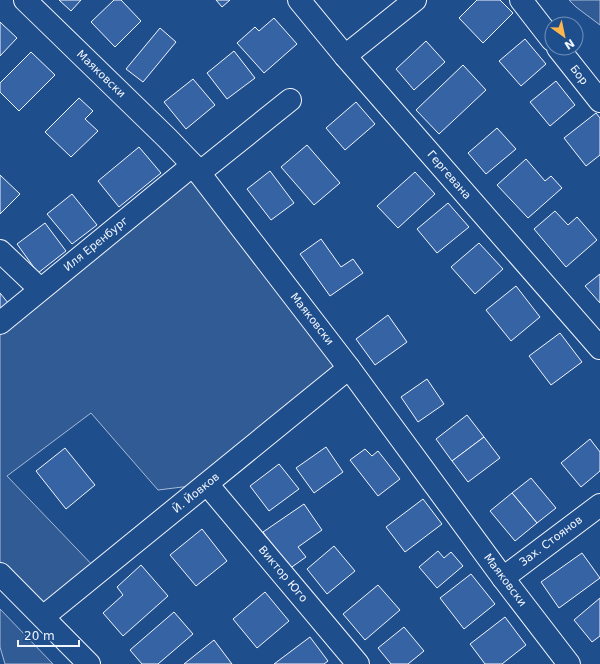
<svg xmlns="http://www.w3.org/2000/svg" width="600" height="664" font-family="'DejaVu Sans',sans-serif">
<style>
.built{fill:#305b95;stroke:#a8bbd7}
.building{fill:#3563a3;stroke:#f2f6ff}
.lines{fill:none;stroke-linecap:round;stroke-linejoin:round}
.minor-casing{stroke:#f2f6ff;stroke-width:24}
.minor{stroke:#1f4e8c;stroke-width:22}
.labels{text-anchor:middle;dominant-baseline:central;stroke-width:3;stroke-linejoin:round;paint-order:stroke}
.street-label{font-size:11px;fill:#f2f6ff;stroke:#1f4e8c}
</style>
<rect width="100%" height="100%" fill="#1f4e8c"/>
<g class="built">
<path d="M569,0H600V25L576,7Z"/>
<path d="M193,165L349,368L207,484L158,490L91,413L7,476L99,572L43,617L0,573V325Z"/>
<path d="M0,609L53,664H5L0,647Z"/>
</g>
<g class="building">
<path d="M59,0H81L71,11Z"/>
<path d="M114,0H121L141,21L115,47L91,22Z"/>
<path d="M216,0H230L222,7Z"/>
<path d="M477,0H500L513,13L483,43L459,18Z"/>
<path d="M274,18L297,44L264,73L237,43L255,27L259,31Z"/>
<path d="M0,22L17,38L0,56Z"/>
<path d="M160,28L176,42L143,82L126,69Z"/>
<path d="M525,39L546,64L521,86L499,61Z"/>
<path d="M426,41L445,62L414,90L396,69Z"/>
<path d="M234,51L255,78L227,99L207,73Z"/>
<path d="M31,52L55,75L19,111L0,92V83Z"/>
<path d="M463,65L486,90L439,134L416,110Z"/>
<path d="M193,79L215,105L186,129L164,102Z"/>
<path d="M556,81L575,105L550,126L530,102Z"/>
<path d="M79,98L93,111L85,119L98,131L71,157L45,132Z"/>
<path d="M356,102L375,124L345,150L326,128Z"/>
<path d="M596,113L600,118V155L586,166L564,138Z"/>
<path d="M497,128L516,149L486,174L468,153Z"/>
<path d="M307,145L340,183L314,205L281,167Z"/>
<path d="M139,147L161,173L119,207L98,181Z"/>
<path d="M526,159L545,181L551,176L562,188L528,218L497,185Z"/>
<path d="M270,171L294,203L271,220L247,189Z"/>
<path d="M415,172L435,194L398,228L377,206Z"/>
<path d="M0,175L20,194L0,214Z"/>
<path d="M72,194L97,225L72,244L47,214Z"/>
<path d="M448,203L469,227L437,253L417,229Z"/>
<path d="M555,211L568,225L577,217L597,240L566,267L534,229Z"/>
<path d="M45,223L66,251L38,273L17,244Z"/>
<path d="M321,239L341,267L353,259L363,273L330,296L300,254Z"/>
<path d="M479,243L503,269L475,294L451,267Z"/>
<path d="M600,274V303L585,286Z"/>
<path d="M516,286L540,317L511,341L486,310Z"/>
<path d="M0,293L9,304L0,311Z"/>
<path d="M388,315L407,342L375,365L356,339Z"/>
<path d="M560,333L582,362L551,385L529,356Z"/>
<path d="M427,379L444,404L418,422L401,397Z"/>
<path d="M467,415L484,437L452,461L436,439Z"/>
<path d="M484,437L500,458L468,482L452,461Z"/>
<path d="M590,439L600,452V471L581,487L561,463Z"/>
<path d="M326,447L343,472L314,493L296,468Z"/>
<path d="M65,448L95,485L66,509L36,471Z"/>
<path d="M365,449L372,456L378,451L400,479L378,496L350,460Z"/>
<path d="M279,464L299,489L269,511L250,486Z"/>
<path d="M531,478L556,508L537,523L512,493Z"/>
<path d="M512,493L537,523L515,541L490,511Z"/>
<path d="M423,499L442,524L405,552L386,527Z"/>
<path d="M304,504L322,530L298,547L306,557L289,569L263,532Z"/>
<path d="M202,529L227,561L196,586L170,555Z"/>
<path d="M334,546L355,571L327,594L307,569Z"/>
<path d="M438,551L444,558L451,552L463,566L437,588L419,567Z"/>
<path d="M582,553L600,578L559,608L541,582Z"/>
<path d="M141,565L168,596L123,636L103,613L123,595L117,587Z"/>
<path d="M471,574L495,604L464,629L440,598Z"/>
<path d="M378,585L400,610L365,640L343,614Z"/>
<path d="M265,592L289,621L257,648L233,619Z"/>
<path d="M600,598V636L592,642L574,620Z"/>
<path d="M174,612L193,634L158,664H142L130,650Z"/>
<path d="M505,617L526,645L502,664H485L470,644Z"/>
<path d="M404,627L424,651L408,664H391L378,648Z"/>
<path d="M310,637L328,661L324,664H274Z"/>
<path d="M214,640L232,664H184Z"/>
</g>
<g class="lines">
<defs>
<g id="minor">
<path d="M25,0L167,138L193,165L349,368L503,578L569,664"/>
<path d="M299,0L345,56L600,348"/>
<path d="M521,0L552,40"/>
<path d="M558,48L600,101"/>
<path d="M345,56L415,0"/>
<path d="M199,173L290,100"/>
<path d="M0,251L40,289"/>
<path d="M0,323L193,165"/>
<path d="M207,484L358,664"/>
<path d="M0,574L89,664"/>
<path d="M503,578L600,505"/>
<path d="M43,617L349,368"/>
</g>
</defs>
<use href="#minor" class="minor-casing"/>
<use href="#minor" class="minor"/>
</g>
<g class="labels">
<g class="street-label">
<text transform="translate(101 74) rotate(44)">Маяковски</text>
<text transform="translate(579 75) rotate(52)">Бор</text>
<text transform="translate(449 175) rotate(49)">Гергевана</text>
<text transform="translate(96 244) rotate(-39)">Иля Еренбург</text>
<text transform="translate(312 319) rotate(52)">Маяковски</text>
<text transform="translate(196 493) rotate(-39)">Й. Йовков</text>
<text transform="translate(551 541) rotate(-37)">Зах. Стоянов</text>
<text transform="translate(283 574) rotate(50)">Виктор Юго</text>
<text transform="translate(505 580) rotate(53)">Маяковски</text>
</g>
</g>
<g transform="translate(564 36) rotate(147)"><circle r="19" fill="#1f4e8c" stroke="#7391ba"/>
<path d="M0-3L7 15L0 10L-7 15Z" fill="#ffb74d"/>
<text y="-6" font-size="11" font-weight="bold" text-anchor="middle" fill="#f2f6ff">N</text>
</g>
<path d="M18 640v6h61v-6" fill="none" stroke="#f2f6ff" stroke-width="2"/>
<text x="24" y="640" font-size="12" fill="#f2f6ff" stroke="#1f4e8c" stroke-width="3" paint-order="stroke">20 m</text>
</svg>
